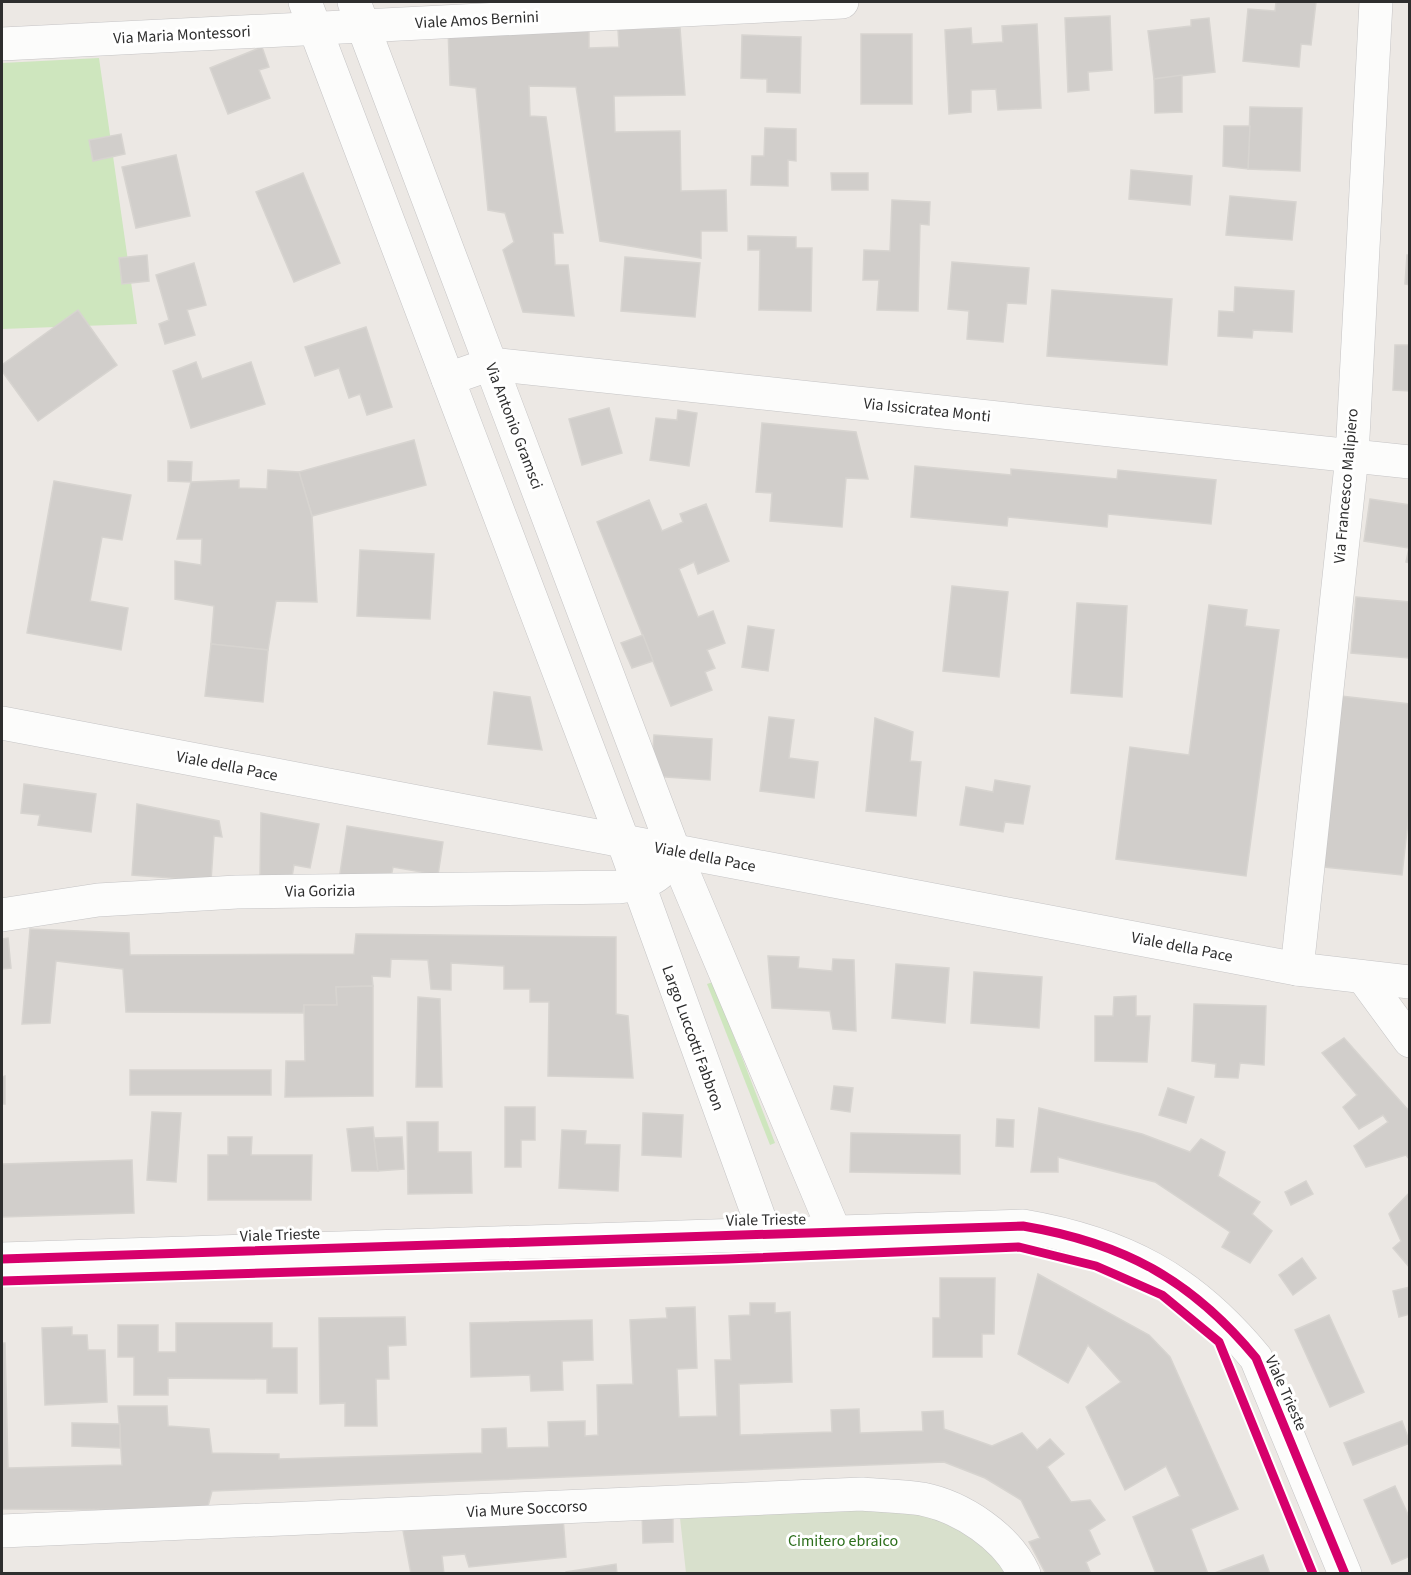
<svg xmlns="http://www.w3.org/2000/svg" width="1411" height="1575" font-family="'Source Sans 3',sans-serif">
<style>
.green{fill:#cee6be}
.cemetery{fill:#d8e0cc}
.building{fill:#d1cecb;stroke:#d7d4d0;stroke-width:1.5}
.lines{fill:none;stroke-linecap:round;stroke-linejoin:round}
.street-casing{stroke:#c5c4c5;stroke-width:34}
.secondary-casing{stroke:#c5c4c5;stroke-width:34}
.street{stroke:#fcfcfb;stroke-width:33}
.secondary{stroke:#fcfcfb;stroke-width:33}
.cycleway-casing{stroke:#fff;stroke-width:13}
.cycleway{stroke:#d6006c;stroke-width:9}
.labels{text-anchor:middle;dominant-baseline:central;stroke-width:6;stroke-linejoin:round;paint-order:stroke}
.street-label{font-size:16px;fill:#2e2e2e;stroke:#fff}
.park-label{font-size:16px;fill:#2c6e1b;stroke:#fff}
</style>
<rect width="100%" height="100%" fill="#ece8e4"/>
<g class="green">
<path d="M99,58L137,324L2,329V63Z"/>
<path d="M713,982L775,1143L770,1145L707,984Z"/>
</g>
<path class="cemetery" d="M884,1508C897,1510 912,1511 925,1514C951,1520 995,1550 1007,1573H686L680,1518L763,1511Z"/>
<g class="building">
<path d="M1276,2H1316L1311,45L1301,44L1299,67L1243,61L1248,9L1275,11Z"/>
<path d="M1110,16L1112,70L1088,72L1089,90L1068,92L1065,18Z"/>
<path d="M1209,18L1215,72L1154,79L1148,31L1191,26V20Z"/>
<path d="M1037,24L1041,108L998,110L996,89L971,90V112L949,114L945,30L971,28L972,44L1003,42L1002,26Z"/>
<path d="M589,26V48L619,47L618,29L680,28L685,95L614,96L615,132L680,131L681,191L726,190L727,231H701V258L600,241L576,87L529,86L530,116L546,117L563,233H553L555,265H568L574,316L523,312L503,250L514,242L505,213L488,210L476,88L450,85L448,28Z"/>
<rect x="861" y="34" width="51" height="70"/>
<path d="M742,35L801,37L800,93L767,92V79L741,78Z"/>
<path d="M262,47L269,67L259,70L270,98L228,114L210,68Z"/>
<path d="M1182,75V112L1155,113L1154,79Z"/>
<path d="M1250,107L1302,108L1300,171L1248,169Z"/>
<path d="M1224,126H1250L1248,169L1223,166Z"/>
<path d="M765,128L796,129V161L788,160V186L751,185L752,156H764Z"/>
<path d="M121,134L125,154L93,161L89,140Z"/>
<path d="M176,155L190,216L136,228L122,167Z"/>
<path d="M1131,170L1192,176L1190,205L1129,199Z"/>
<path d="M303,173L340,263L294,282L256,192Z"/>
<path d="M831,173H868V190H832Z"/>
<path d="M1230,196L1296,202L1292,240L1226,235Z"/>
<path d="M892,200L930,202L929,225L920,224L918,311L877,310L879,280H863L864,250L890,251Z"/>
<path d="M748,236L796,237V248H812L811,311L759,310L760,250H748Z"/>
<path d="M147,255L149,281L122,284L119,258Z"/>
<path d="M1407,255H1410V285L1405,284Z"/>
<path d="M625,257L700,263L695,317L621,311Z"/>
<path d="M952,262L1029,268L1026,304L1007,303L1003,342L967,339L969,311L948,309Z"/>
<path d="M194,263L206,305L187,310L195,335L165,344L159,324L169,320L156,275Z"/>
<path d="M1235,287L1294,291L1292,332L1253,330L1252,338L1218,336L1219,311L1234,312Z"/>
<path d="M1052,290L1172,299L1167,365L1047,356Z"/>
<path d="M78,310L117,365L38,421L2,371V365Z"/>
<path d="M366,327L392,407L367,415L360,394L349,398L339,368L315,376L305,347Z"/>
<path d="M1395,345H1410V391L1393,390Z"/>
<path d="M196,362L202,379L251,362L265,404L191,428L173,371Z"/>
<path d="M609,408L622,453L582,465L569,419Z"/>
<path d="M678,410L697,413L689,466L650,460L656,418L677,420Z"/>
<path d="M762,423L856,432L868,479L846,478L842,527L770,521L772,493L756,492Z"/>
<path d="M414,440L426,485L312,516L299,472Z"/>
<path d="M168,461L192,462L191,482L168,481Z"/>
<path d="M915,466L1011,475V469L1117,479L1118,470L1216,480L1211,524L1108,514L1107,527L1008,517L1007,526L911,517Z"/>
<path d="M268,470L299,472L312,516L317,602L276,601L268,650L211,644L214,606L175,599V561L201,565L202,539H177L191,482L239,480V488L267,489Z"/>
<path d="M54,481L131,495L122,540L102,537L90,601L128,608L121,650L27,633Z"/>
<path d="M1370,499L1410,505V563L1406,562L1409,548L1364,541Z"/>
<path d="M649,500L662,531L683,522L680,514L706,504L729,561L698,574L694,562L679,569L698,617L713,611L725,643L707,650L715,668L705,672L712,690L671,706L597,522Z"/>
<path d="M360,550L434,554L430,619L357,616Z"/>
<path d="M952,586L1008,592L999,677L943,671Z"/>
<path d="M1356,597L1410,602L1409,658L1351,653Z"/>
<path d="M1077,603L1127,606L1122,697L1071,693Z"/>
<path d="M1209,605L1247,610L1245,626L1279,630L1246,876L1116,859L1130,747L1189,755Z"/>
<path d="M748,626L774,630L768,671L742,667Z"/>
<path d="M643,635L653,661L632,668L621,643Z"/>
<path d="M211,644L268,650L263,702L205,696Z"/>
<path d="M494,692L530,697L542,750L488,744Z"/>
<path d="M1332,695L1410,704V804L1402,875L1314,866Z"/>
<path d="M769,717L794,720L789,758L818,762L814,798L760,791Z"/>
<path d="M875,718L913,732L910,761L921,762L916,816L866,811Z"/>
<path d="M654,735L712,739L710,780L651,776Z"/>
<path d="M995,780L1030,786L1023,824L1005,822L1003,832L960,825L966,787L993,792Z"/>
<path d="M24,784L96,794L91,832L38,825L40,815L21,813Z"/>
<path d="M137,804L219,821L222,837L214,836L211,881L132,875Z"/>
<path d="M261,813L319,824L310,868L294,865L291,883L260,875Z"/>
<path d="M347,826L443,842L438,875L393,867L389,888L339,880Z"/>
<path d="M30,929L129,933L130,955L354,954L356,934L616,937V1014L628,1016L633,1078L548,1076L549,1002H530V989H504V966L451,963V990L431,989L428,960L391,959L390,977L372,976L373,986L336,987L337,1005H304L303,1013L126,1012L123,969L56,961L50,1023L22,1024Z"/>
<path d="M8,938L11,968L2,969V939Z"/>
<path d="M768,956L799,957L798,968L832,971L833,959L854,960L856,1031L833,1029L830,1011L772,1008Z"/>
<path d="M896,964L949,968L945,1023L892,1018Z"/>
<path d="M974,972L1042,977L1039,1028L971,1023Z"/>
<path d="M373,986V1096L285,1097L286,1061H305L304,1005H337L336,987Z"/>
<path d="M1136,996V1016H1150L1147,1062L1095,1061V1016H1113L1114,997Z"/>
<path d="M418,997L440,999L442,1087H416Z"/>
<path d="M1194,1004L1266,1006L1264,1065L1240,1063L1238,1078L1215,1077L1216,1064L1192,1061Z"/>
<path d="M1344,1038L1410,1112V1160L1406,1155L1366,1167L1354,1146L1388,1122L1383,1115L1359,1129L1343,1107L1357,1095L1322,1053Z"/>
<rect x="130" y="1070" width="141" height="25"/>
<path d="M5,1076V1104H2V1077Z"/>
<path d="M834,1086L853,1088L850,1112L831,1109Z"/>
<path d="M1168,1088L1194,1097L1186,1123L1159,1115Z"/>
<path d="M505,1107H535V1140H521V1167H505Z"/>
<path d="M1039,1108L1142,1134L1190,1152L1201,1139L1225,1152L1218,1176L1260,1202L1252,1214L1272,1231L1250,1263L1222,1247L1230,1232L1155,1182L1058,1157V1172H1031Z"/>
<path d="M152,1112L181,1113L176,1182L147,1180Z"/>
<path d="M643,1113L683,1115L681,1157L642,1155Z"/>
<path d="M997,1119L1014,1120L1013,1147L996,1146Z"/>
<path d="M407,1122H438V1152H471L472,1193L408,1194Z"/>
<path d="M373,1127L378,1171H352L347,1129Z"/>
<path d="M562,1130L586,1131L585,1144L620,1145L618,1191L559,1188Z"/>
<path d="M851,1133L960,1135V1174L850,1172Z"/>
<path d="M228,1137H252L251,1155H312L311,1200H208V1155H228Z"/>
<path d="M402,1137L404,1169L378,1171L374,1138Z"/>
<path d="M132,1160L134,1213L2,1217V1164Z"/>
<path d="M1306,1181L1313,1194L1291,1205L1285,1192Z"/>
<path d="M1410,1192V1268L1393,1248L1401,1241L1389,1214Z"/>
<path d="M1302,1258L1316,1278L1293,1295L1279,1275Z"/>
<path d="M1038,1274L1149,1335L1170,1357L1238,1509L1191,1529L1208,1574H1156L1133,1517L1180,1496L1166,1466L1125,1490L1086,1407L1121,1382L1088,1345L1068,1383L1018,1354Z"/>
<path d="M940,1278H995L994,1334H982V1357H933V1318H940Z"/>
<path d="M1410,1287V1314L1399,1317L1393,1291Z"/>
<path d="M750,1303H775V1313L790,1312L792,1382L739,1384L740,1435L832,1432L831,1410L859,1409L860,1433L923,1431L922,1412L943,1411L944,1429L992,1446L1022,1433L1037,1450L1050,1439L1064,1454L1047,1467L1071,1502L1090,1500L1105,1520L1089,1530L1100,1554L1086,1562L1091,1574H1046L1029,1542L1040,1538L1021,1500L985,1478L944,1462L212,1491L207,1510L2,1509V1343H5L8,1468L122,1465L118,1406H167L168,1426L209,1429L212,1453L279,1454V1459L482,1453V1429L506,1428L507,1448L549,1447L548,1422L585,1421V1436L598,1435L597,1385L633,1384L630,1320L667,1318L666,1308L695,1307L697,1368L677,1369L679,1417L717,1416L715,1360H731L729,1316L750,1315Z"/>
<path d="M1329,1315L1364,1392L1330,1407L1295,1330Z"/>
<path d="M405,1317L406,1345L388,1346L389,1379H376L377,1426H345V1403L320,1404L319,1318Z"/>
<path d="M592,1320L593,1360L562,1361L563,1390L531,1391L530,1375L471,1377L470,1323Z"/>
<path d="M176,1323H272V1348H297V1393H267V1379L168,1378V1395H134V1357H118V1325H158V1352H176Z"/>
<path d="M72,1327V1335H87L88,1350H105L107,1402L45,1405L42,1328Z"/>
<path d="M1402,1421L1410,1443L1353,1465L1344,1443Z"/>
<path d="M72,1423L120,1424V1448L72,1446Z"/>
<path d="M1395,1486L1410,1519V1556L1392,1564L1364,1500Z"/>
<path d="M642,1513H673V1542L643,1543Z"/>
<path d="M563,1517L566,1557L469,1567L465,1554L442,1556L444,1574H411L402,1525Z"/>
<path d="M1263,1555L1270,1574H1212Z"/>
<path d="M616,1564L617,1574H566V1572Z"/>
</g>
<g class="lines">
<defs>
<g id="street">
<path d="M2,44L842,2"/>
<path d="M448,379L491,364L1410,462"/>
<path d="M623,841L765,1234"/>
<path d="M674,851L835,1233"/>
<path d="M2,915L98,900L237,892L618,887C646,884 663,878 674,851"/>
<path d="M1297,969L1352,456L1376,2"/>
<path d="M1363,977L1410,1041"/>
<path d="M2,1259L1023,1226C1123,1243 1191,1279 1256,1358L1345,1574"/>
<path d="M2,1531L862,1494C882,1496 902,1496 922,1499C962,1507 1007,1537 1024,1574"/>
</g>
<g id="secondary">
<path d="M305,2L623,841"/>
<path d="M354,2L674,851"/>
<path d="M2,723L1297,969L1410,982"/>
</g>
</defs>
<use href="#street" class="street-casing"/>
<use href="#secondary" class="secondary-casing"/>
<use href="#street" class="street"/>
<use href="#secondary" class="secondary"/>
<defs>
<g id="cycleway">
<path d="M2,1259L1023,1226C1123,1243 1191,1279 1256,1358L1345,1574"/>
<path d="M2,1281L727,1259L1019,1247L1096,1266L1162,1295L1219,1342L1313,1574"/>
</g>
</defs>
<use href="#cycleway" class="cycleway-casing"/>
<use href="#cycleway" class="cycleway"/>
</g>
<g class="labels">
<g class="street-label">
<text transform="translate(477 20) rotate(-3)">Viale Amos Bernini</text>
<text transform="translate(182 35) rotate(-3)">Via Maria Montessori</text>
<text transform="translate(927 410) rotate(6)">Via Issicratea Monti</text>
<text transform="translate(514 426) rotate(69)">Via Antonio Gramsci</text>
<text transform="translate(1346 486) rotate(-85)">Via Francesco Malipiero</text>
<text transform="translate(227 766) rotate(11)">Viale della Pace</text>
<text transform="translate(705 857) rotate(11)">Viale della Pace</text>
<text transform="translate(320 891) rotate(-1)">Via Gorizia</text>
<text transform="translate(1182 947) rotate(11)">Viale della Pace</text>
<text transform="translate(693 1038) rotate(70)">Largo Luccotti Fabbron</text>
<text transform="translate(766 1220) rotate(-1)">Viale Trieste</text>
<text transform="translate(280 1235) rotate(-2)">Viale Trieste</text>
<text transform="translate(1286 1393) rotate(66)">Viale Trieste</text>
<text transform="translate(527 1509) rotate(-3)">Via Mure Soccorso</text>
</g>
<g class="park-label">
<text x="843" y="1541">Cimitero ebraico</text>
</g>
</g>
<rect width="1411" height="1575" fill="none" stroke="#2e2e2e" stroke-width="6"/>
</svg>
